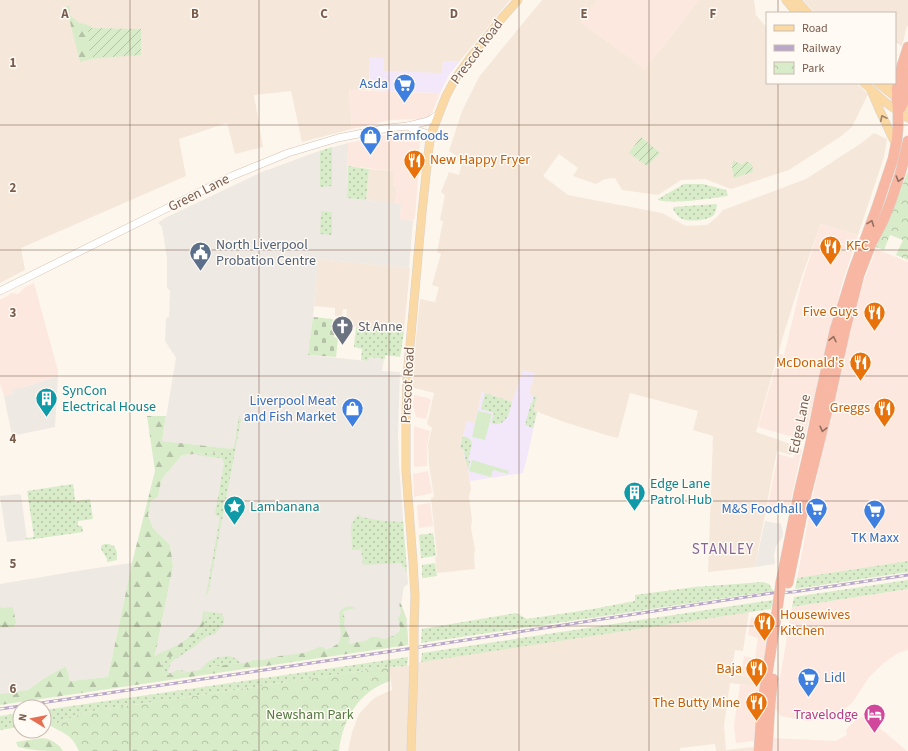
<svg xmlns="http://www.w3.org/2000/svg" width="908" height="751" font-family="'Source Sans 3',sans-serif">
<style>
.residential{fill:#f5e8da}
.commercial{fill:#fde8e0}
.industrial{fill:#efe9e4}
.education{fill:#f3e8fa}
.grass{fill:url(#grass-dots)}
.forest{fill:url(#forest-firs)}
.cemetery{fill:url(#cemetery-stones)}
.park{fill:url(#park-crowns)}
.garden{fill:url(#garden-furrows)}
.pitch{fill:#d8ecc9}
.lines{fill:none;stroke-linecap:round;stroke-linejoin:round}
.secondary-casing{stroke:#d6c0b0;stroke-width:8}
.primary-casing{stroke:#dad1cd;stroke-width:9}
.highway-casing{stroke:#dad1cd;stroke-width:11}
.secondary{stroke:#fff;stroke-width:7}
.primary{stroke:#fbd9a5;stroke-width:8}
.highway{stroke:#f7b7a3;stroke-width:10}
.rail-casing{stroke:#b9a8c9;stroke-width:3}
.rail{stroke:#fffaf3;stroke-width:1.5;stroke-dasharray:4.5;stroke-linecap:butt}
.primary-bridge-casing{stroke:#dad1cd;stroke-width:9;stroke-linecap:butt}
.highway-bridge-casing{stroke:#dad1cd;stroke-width:11;stroke-linecap:butt}
.primary-bridge{stroke:#fbd9a5;stroke-width:8}
.highway-bridge{stroke:#f7b7a3;stroke-width:10}
.oneway{stroke:#a18267}
.oneway2{stroke:#936e5e}
.grid{fill:none;stroke:#7a5c4d;stroke-width:1;stroke-opacity:0.55}
.labels{text-anchor:middle;dominant-baseline:central;stroke-width:3;stroke-linejoin:round;paint-order:stroke}
.street-label{font-size:14px;fill:#7a5c4d;stroke:#fffaf3}
.shop-label{font-size:14px;fill:#366cbe;stroke:#fffaf3;text-anchor:end}
.food-label{font-size:14px;fill:#c56008;stroke:#fffaf3;text-anchor:end}
.service-label{font-size:14px;fill:#4e5e75;stroke:#fffaf3;text-anchor:start}
.worship-label{font-size:14px;fill:#5b616d;stroke:#fffaf3;text-anchor:start}
.culture-label{font-size:14px;fill:#0d838f;stroke:#fffaf3;text-anchor:start}
.park-label{font-size:14px;fill:#537a41;stroke:#fffaf3}
.hotel-label{font-size:14px;fill:#b23c85;stroke:#fffaf3;text-anchor:end}
.neighbourhood-label{font-size:15px;letter-spacing:1px;fill:#846695;stroke:#fffaf3}
.grid-label{font-size:13px;text-anchor:middle;font-weight:bold;fill:#7a5c4d;stroke:#fffaf3;stroke-width:3;stroke-linejoin:round;paint-order:stroke}
</style>
<defs>
<pattern id="grass-dots" width="8" height="8" patternUnits="userSpaceOnUse"><rect width="8" height="8" fill="#d8ecc9"/><path d="M2 2h.1M6 6h.1" fill="none" stroke="#b4c2a5" stroke-width="1.8" stroke-linecap="round"/></pattern>
<pattern id="forest-firs" width="22" height="20" patternUnits="userSpaceOnUse"><rect width="22" height="20" fill="#d8ecc9"/><path d="M5 1l3.5 6h-7zM16 11l3.5 6h-7z" fill="#b4c2a5"/></pattern>
<pattern id="cemetery-stones" width="16" height="16" patternUnits="userSpaceOnUse"><rect width="16" height="16" fill="#d8ecc9"/><path d="M2 7V4a2 2 0 0 1 4 0v3zM10 15v-3a2 2 0 0 1 4 0v3z" fill="#b4c2a5"/></pattern>
<pattern id="park-crowns" width="20" height="18" patternUnits="userSpaceOnUse"><rect width="20" height="18" fill="#d8ecc9"/><path d="M2 6a3 3 0 1 1 6 0M12 15a3 3 0 1 1 6 0" fill="none" stroke="#b4c2a5"/></pattern>
<pattern id="garden-furrows" width="10" height="10" patternUnits="userSpaceOnUse"><rect width="10" height="10" fill="#d8ecc9"/><path d="M-1 1l2-2M0 10L10 0M9 11l2-2" fill="none" stroke="#b4c2a5"/></pattern>
</defs>
<rect width="100%" height="100%" fill="#fdf6ec"/>
<g class="residential">
<path d="M0,0H510L460,61H443L442,74L384,71L370,57L369,90H349L352,129L302,142L291,91L254,95L263,147L235,154L227,123L179,139L186,176L21,248L25,270L0,283Z"/>
<path d="M542,0H597L581,22L645,69L699,0H754L756,15L767,28V83H856L868,94L852,127L840,137L789,170L731,189L705,179L681,180L658,195L622,190L615,178L605,179L596,184L573,176L578,168L559,154L543,176L568,195L662,213L686,226L707,225L717,217L723,210L806,179L860,144L874,133L887,139L884,157L858,235L821,224L802,276L784,333L756,432L796,446L791,455L777,451L755,567L708,572L713,436L693,430L698,411L630,393L618,438L606,435L564,422L533,410L529,394L535,373L512,402L482,392L475,424L467,421L460,448H464V457L467,462L471,489L469,496L472,520L471,528L475,549L474,557L475,569L437,573L435,557H437L431,498L434,497L429,465L428,445L432,428L427,424L434,393L411,387L420,299L435,302L439,287L432,285L441,254L437,252L443,221L440,220L445,195L441,192L449,172L459,175L463,160L449,151L462,111L479,77Z"/>
<path d="M803,0H908V25L906,29L902,46L895,42V13H815Z"/>
<path d="M369,169L394,171L397,187L395,204L366,200Z"/>
<path d="M318,259L410,268L404,332L351,326V324H346L347,309H343L342,317L335,316V308L314,306Z"/>
<path d="M749,612L743,651L735,650L731,674L764,679L763,687L730,683L724,726L726,750L754,747L755,751H716L715,744L680,748V751H348L352,732L359,714L371,701L376,697L392,690L389,667L407,666L421,662L454,656Z"/>
</g>
<g class="commercial">
<path d="M597,0H699L645,69L581,22Z"/>
<path d="M349,90L440,93L433,111L428,118L420,119L390,120L352,129Z"/>
<path d="M394,134H406L419,136L420,143L419,152L420,157L415,217L413,221L400,219L401,204H395L397,187H393L394,171L348,166V143L386,135V136Z"/>
<path d="M821,224L858,235L842,284L804,440L758,427L778,359L780,354L784,355L802,281Z"/>
<path d="M876,249L908,262V561L797,578L827,424L830,421L845,360L846,342L864,280Z"/>
<path d="M34,283L58,371V376L12,391L13,394L4,396L0,383V300L12,293L18,294L25,287Z"/>
<path d="M414,395L428,398L431,400L426,419L416,417L413,405Z"/>
<path d="M414,426L430,431L427,446V466L414,467Z"/>
<path d="M798,448L802,449L788,514L767,510L778,454L793,458Z"/>
<path d="M428,471L432,493L414,497L413,474Z"/>
<path d="M430,503L433,526L419,528L417,505Z"/>
<path d="M908,589V650L898,653L884,663L869,677L853,702L840,713L824,719L807,721L781,716L775,708L792,607Z"/>
<path d="M751,617L773,620L764,679L741,675L744,656L755,658L758,638L748,635Z"/>
<path d="M740,684L763,687L755,741L736,743L734,725Z"/>
<path d="M865,717L869,719L907,751H771L772,738L835,741L847,735L846,731L848,727L858,718Z"/>
</g>
<g class="industrial">
<path d="M348,143L347,198L401,204L400,219L413,221L409,268L318,259L313,317L308,355L368,361L369,357L384,359L382,371L400,372L398,434L399,465L408,584L404,587L401,604L407,620L408,638L164,678L155,657L173,566L170,545L153,528L148,514L151,501L158,497L161,481L166,474L182,455L220,452L231,449L162,441L176,358L165,341L166,318L169,317L170,291L167,288V258L162,227L158,223L165,218L266,170H268L313,153Z"/>
<path d="M58,376L55,427L12,436L4,396L13,394L12,390L28,386Z"/>
<path d="M18,494L21,495L27,540L7,542L0,496Z"/>
<path d="M765,521L781,524L783,533L782,538L776,546L774,556L775,564L755,567Z"/>
<path d="M132,563L108,677L70,681L66,666L43,679L28,690L0,694V584L89,569Z"/>
</g>
<g class="education">
<path d="M370,57L384,58V71L442,73L443,61H460L449,75L440,93L370,90Z"/>
<path d="M523,370L535,373L529,394L537,397L533,410L537,412L527,458L523,473L470,481L467,462L464,457V449L460,448L467,421L475,423L482,392L512,402Z"/>
</g>
<g class="grass">
<path d="M332,147V186L320,187V151Z"/>
<path d="M348,166L369,169L366,200L347,198Z"/>
<path d="M684,184H703L726,190L728,195L727,196C708,199 676,204 658,200V199Z"/>
<path d="M716,204L717,205C717,208 715,212 714,215C707,221 686,223 679,217C677,215 675,212 673,209L674,207Z"/>
<path d="M321,211L332,212V235L320,234Z"/>
<path d="M356,327L404,332L400,357L385,355V359L369,357L368,361L361,360L362,349L354,347Z"/>
<path d="M485,393L512,402C509,413 508,425 493,424V423H491L494,413L481,409Z"/>
<path d="M534,396L537,397L533,410L537,412L533,428L525,425L531,403H532Z"/>
<path d="M240,415V419L241,420L208,594L206,595L220,517L217,516L215,513L224,464L223,460L221,458L202,456L197,454L220,452L234,448L239,416Z"/>
<path d="M463,436C468,437 471,439 472,444L468,460L470,461L468,470C467,462 464,457 464,449L460,448Z"/>
<path d="M73,484L75,501L90,499L93,519L78,521V526H82L83,532L27,540L26,538L34,537L27,491Z"/>
<path d="M358,514L361,517L384,521L403,522L407,572L405,571V567H402V563L363,565L361,549L352,550L351,525Z"/>
<path d="M433,533L436,556L421,558L419,535Z"/>
<path d="M104,544H109L114,546L117,552V560L107,562V559L101,549V546Z"/>
<path d="M908,561V572L795,589L797,578Z"/>
<path d="M435,563L437,576L422,578V565Z"/>
<path d="M908,580V589L792,607L794,597Z"/>
<path d="M763,582L769,584L773,591L421,643L422,629L516,613L527,619L593,609L635,601V595L695,587Z"/>
<path d="M773,600L771,609L421,662L422,653Z"/>
<path d="M207,612L221,613L224,618V623L215,634L207,636L194,647L171,662L168,671L169,673H172L177,670L188,671L169,675L164,674L159,660H163L181,650L183,645L194,639L202,628L207,616Z"/>
<path d="M229,656L237,659L240,663L230,664L200,670C210,659 214,657 229,656Z"/>
<path d="M408,657L407,666L389,667L86,712L55,724H51V726L44,725V710Z"/>
<path d="M20,713V727L0,730V716Z"/>
</g>
<g class="forest">
<path d="M66,6L70,7V15L79,23L86,24L94,29L112,54V57L91,59L80,62Z"/>
<path d="M147,416H166L162,441L233,449L220,452L182,455L166,474L161,481L158,497L151,501L148,515L153,528L170,545L173,566L155,656C162,651 170,649 178,645C186,640 196,632 201,623C203,619 202,615 203,611L207,612L205,623L194,639L183,645L181,650L175,655L163,660H159L164,674L169,675L200,670L230,664L245,663L254,660H264L280,656L304,653L320,647H323L327,650L329,648H331L339,643L341,636L339,613C342,607 350,605 355,608L344,611L343,613L345,619L344,625L350,639L348,643L349,644L358,642H361L365,641L371,637H377L384,639L393,636L400,631V627L398,619L401,612L399,603L401,604L407,620L406,622L408,638V645L0,705V694L28,690L43,679L66,666L70,681L108,677L132,563L155,471Z"/>
<path d="M0,605L1,608L13,607L16,623L13,627L0,628Z"/>
<path d="M42,738C51,739 58,743 63,751C48,751 33,751 18,747L16,742Z"/>
</g>
<path class="cemetery" d="M313,317L332,319L336,321L334,337L338,338L336,357L308,355Z"/>
<g class="park">
<path d="M908,171V260L896,255L903,240L890,235L884,250L876,247L901,189Z"/>
<path d="M389,667L390,681C358,692 343,719 339,751H79C72,735 65,734 51,726V724H55L86,712Z"/>
</g>
<g class="garden">
<path d="M88,28L141,29V55L113,57H90Z"/>
<path d="M641,137L660,153L647,166L629,153Z"/>
<path d="M733,160L742,165L746,161L752,164L753,172L734,178L732,168Z"/>
</g>
<g class="pitch">
<path d="M478,411L492,414L485,440L472,437Z"/>
<path d="M472,460L509,471L508,474L493,470L491,477L469,471Z"/>
</g>
<g class="lines">
<defs>
<g id="secondary">
<path d="M408,126L413,129L431,135"/>
<path d="M0,291L232,176L288,153L338,138L388,128L408,126L428,121L433,118L439,114"/>
</g>
<g id="primary">
<path d="M786,0L797,13"/>
<path d="M796,0L808,13"/>
<path d="M864,83L885,102L908,118"/>
<path d="M878,83L908,107"/>
<path d="M879,83L887,85L892,83"/>
<path d="M871,90L879,109L896,145"/>
<path d="M414,629L415,596L413,562L406,471V418L407,378L413,312L422,212L429,147L431,135L435,124L446,96L455,79L470,58L502,18L518,0"/>
<path d="M411,751L414,663"/>
</g>
<g id="highway">
<path d="M898,111C908,101 905,83 908,70"/>
<path d="M781,582L799,493L810,446L820,397L835,330L853,272L876,210L893,159L897,139L898,126V111L897,99V88L902,66L908,47"/>
<path d="M788,583L806,495L827,411L845,330L859,275L871,244L883,221L891,201L901,171L908,141"/>
<path d="M759,751L762,707L777,611"/>
<path d="M767,751L770,704L773,679"/>
</g>
</defs>
<use href="#secondary" class="secondary-casing"/>
<use href="#primary" class="primary-casing"/>
<use href="#highway" class="highway-casing"/>
<use href="#secondary" class="secondary"/>
<use href="#primary" class="primary"/>
<use href="#highway" class="highway"/>
<defs>
<path id="rail" d="M0,709L420,647L772,593L793,592L908,575"/>
</defs>
<use href="#rail" class="rail-casing"/>
<use href="#rail" class="rail"/>
<defs>
<path id="primary-bridge" d="M414,663V629"/>
<path id="highway-bridge" d="M777,611L781,582"/>
</defs>
<use href="#primary-bridge" class="primary-bridge-casing"/>
<use href="#highway-bridge" class="highway-bridge-casing"/>
<use href="#primary-bridge" class="primary-bridge"/>
<use href="#highway-bridge" class="highway-bridge"/>
</g>
<defs><path id="oneway-chevron" d="M-2-3.5L2.5 0L-2 3.5" fill="none" stroke-width="1.6" stroke-linecap="round" stroke-linejoin="round"/></defs>
<use class="oneway" href="#oneway-chevron" transform="translate(883 118) rotate(-116)"/>
<g class="oneway2">
<use href="#oneway-chevron" transform="translate(899 179) rotate(107)"/>
<use href="#oneway-chevron" transform="translate(871 223) rotate(-69)"/>
<use href="#oneway-chevron" transform="translate(833 339) rotate(-77)"/>
<use href="#oneway-chevron" transform="translate(823 429) rotate(104)"/>
</g>
<path class="grid" d="M130,0V751M259,0V751M389,0V751M519,0V751M649,0V751M778,0V13M778,83V751M0,125H908M0,250H908M0,376H908M0,501H908M0,626H908"/>
<defs>
<symbol id="supermarket-pin" viewBox="-11 -11 22 30"><path d="M0 17L-7.5 6A9.5 9.5 0 1 1 7.5 6Z" fill="#3f7fe0" stroke="#fffaf3"/><path d="M-6-5.5h2.5l.6 2H6L4.5 2H-2.5L-4.4-4H-6ZM-1.5 3.2a1.3 1.3 0 1 0 .1 0ZM3 3.2a1.3 1.3 0 1 0 .1 0Z" fill="#fff"/></symbol>
<symbol id="shop-pin" viewBox="-11 -11 22 30"><path d="M0 17L-7.5 6A9.5 9.5 0 1 1 7.5 6Z" fill="#3f7fe0" stroke="#fffaf3"/><path d="M-5-2.5h2.3a2.7 3.5 0 0 1 5.4 0H5L5.5 6h-11ZM-1.5-2.5h3a1.5 2.3 0 0 0-3 0Z" fill="#fff"/></symbol>
<symbol id="restaurant-pin" viewBox="-11 -11 22 30"><path d="M0 17L-7.5 6A9.5 9.5 0 1 1 7.5 6Z" fill="#e8710a" stroke="#fffaf3"/><path d="M-5-6h1v4h1v-4h1v4h1v-4h1v5L-1.5 .5V6h-2V.5L-5-1ZM5-6V6H3V1.5H1.5Q1.5-4 5-6Z" fill="#fff"/></symbol>
<symbol id="civic-pin" viewBox="-11 -11 22 30"><path d="M0 17L-7.5 6A9.5 9.5 0 1 1 7.5 6Z" fill="#5c6f8a" stroke="#fffaf3"/><path d="M-.6-6.5H3V-4.5H.6V-3L4-1V1h2V6H-6V1h2V-1L-.6-3ZM-1.2 2.5V6h2.4V2.5Z" fill="#fff"/></symbol>
<symbol id="church-pin" viewBox="-11 -11 22 30"><path d="M0 17L-7.5 6A9.5 9.5 0 1 1 7.5 6Z" fill="#6b7280" stroke="#fffaf3"/><path d="M-1.2-6h2.4v3.5h3.3v2.4h-3.3V6h-2.4V-.1h-3.3v-2.4h3.3Z" fill="#fff"/></symbol>
<symbol id="building-pin" viewBox="-11 -11 22 30"><path d="M0 17L-7.5 6A9.5 9.5 0 1 1 7.5 6Z" fill="#0f9aa8" stroke="#fffaf3"/><path d="M-4-6H4V6H1V3H-1V6H-4ZM-2.5-4.3h1.7v1.8h-1.7ZM.8-4.3h1.7v1.8H.8ZM-2.5-1h1.7V.8h-1.7ZM.8-1h1.7V.8H.8Z" fill="#fff"/></symbol>
<symbol id="sight-pin" viewBox="-11 -11 22 30"><path d="M0 17L-7.5 6A9.5 9.5 0 1 1 7.5 6Z" fill="#0f9aa8" stroke="#fffaf3"/><path d="M0-6L1.8-2.2L6-1.7L2.9 1.2L3.7 5.4L0 3.3L-3.7 5.4L-2.9 1.2L-6-1.7L-1.8-2.2Z" fill="#fff"/></symbol>
<symbol id="hotel-pin" viewBox="-11 -11 22 30"><path d="M0 17L-7.5 6A9.5 9.5 0 1 1 7.5 6Z" fill="#d1479c" stroke="#fffaf3"/><path d="M-6-4.5h1.5V1H6V5H4.5V3h-9V5H-6ZM-4 0a1.8 1.8 0 1 1 3.6 0ZM.5 0V-2.5h3Q6-2.5 6 0Z" fill="#fff"/></symbol>
</defs>
<g fill-rule="evenodd">
<use href="#supermarket-pin" x="392" y="72" width="25" height="34"/>
<use href="#shop-pin" x="358" y="124" width="25" height="34"/>
<use href="#restaurant-pin" x="402" y="148" width="25" height="34"/>
<use href="#restaurant-pin" x="818" y="234" width="25" height="34"/>
<use href="#civic-pin" x="188" y="240" width="25" height="34"/>
<use href="#restaurant-pin" x="862" y="300" width="25" height="34"/>
<use href="#church-pin" x="330" y="314" width="25" height="34"/>
<use href="#restaurant-pin" x="848" y="350" width="25" height="34"/>
<use href="#building-pin" x="34" y="386" width="25" height="34"/>
<use href="#restaurant-pin" x="872" y="396" width="25" height="34"/>
<use href="#shop-pin" x="340" y="396" width="25" height="34"/>
<use href="#building-pin" x="622" y="480" width="25" height="34"/>
<use href="#sight-pin" x="222" y="494" width="25" height="34"/>
<use href="#supermarket-pin" x="804" y="496" width="25" height="34"/>
<use href="#supermarket-pin" x="862" y="498" width="25" height="34"/>
<use href="#restaurant-pin" x="752" y="610" width="25" height="34"/>
<use href="#restaurant-pin" x="744" y="656" width="25" height="34"/>
<use href="#supermarket-pin" x="796" y="666" width="25" height="34"/>
<use href="#restaurant-pin" x="744" y="690" width="25" height="34"/>
<use href="#hotel-pin" x="862" y="702" width="25" height="34"/>
</g>
<g class="labels">
<g class="street-label">
<text transform="translate(477 52) rotate(-53)">Prescot Road</text>
<text transform="translate(199 193) rotate(-27)">Green Lane</text>
<text transform="translate(408 385) rotate(-87)">Prescot Road</text>
<text transform="translate(800 424) rotate(-78)">Edge Lane</text>
</g>
<g class="shop-label">
<text x="388" y="84">Asda</text>
<text x="386" y="136" text-anchor="start">Farmfoods</text>
<text x="336" y="401">Liverpool Meat<tspan x="336" dy="16">and Fish Market</tspan></text>
<text x="802" y="509">M&amp;S Foodhall</text>
<text x="875" y="538" text-anchor="middle">TK Maxx</text>
<text x="824" y="678" text-anchor="start">Lidl</text>
</g>
<g class="food-label">
<text x="430" y="160" text-anchor="start">New Happy Fryer</text>
<text x="846" y="246" text-anchor="start">KFC</text>
<text x="858" y="312">Five Guys</text>
<text x="844" y="363">McDonald's</text>
<text x="870" y="408">Greggs</text>
<text x="780" y="615" text-anchor="start">Housewives<tspan x="780" dy="16">Kitchen</tspan></text>
<text x="742" y="669">Baja</text>
<text x="740" y="703">The Butty Mine</text>
</g>
<g class="service-label">
<text x="216" y="245">North Liverpool<tspan x="216" dy="16">Probation Centre</tspan></text>
</g>
<g class="worship-label">
<text x="358" y="327">St Anne</text>
</g>
<g class="culture-label">
<text x="62" y="391">SynCon<tspan x="62" dy="16">Electrical House</tspan></text>
<text x="650" y="484">Edge Lane<tspan x="650" dy="16">Patrol Hub</tspan></text>
<text x="250" y="507">Lambanana</text>
</g>
<g class="park-label">
<text x="310" y="715">Newsham Park</text>
</g>
<g class="hotel-label">
<text x="858" y="715">Travelodge</text>
</g>
<g class="neighbourhood-label">
<text x="723" y="549">STANLEY</text>
</g>
</g>
<g class="grid-label">
<text x="65" y="18">A</text>
<text x="195" y="18">B</text>
<text x="324" y="18">C</text>
<text x="454" y="18">D</text>
<text x="584" y="18">E</text>
<text x="713" y="18">F</text>
<text x="13" y="67">1</text>
<text x="13" y="192">2</text>
<text x="13" y="317">3</text>
<text x="13" y="443">4</text>
<text x="13" y="568">5</text>
<text x="13" y="693">6</text>
</g>
<rect x="766" y="12" width="130" height="72" fill="#fffaf3" stroke="#cabbb1"/>
<rect x="774" y="25" width="20" height="6" fill="#fbd9a5" stroke="#cabbb1"/>
<text x="802" y="32" font-size="12" fill="#7a5c4d">Road</text>
<rect x="774" y="45" width="20" height="6" fill="#b9a8c9" stroke="#cabbb1"/>
<text x="802" y="52" font-size="12" fill="#7a5c4d">Railway</text>
<rect x="774" y="62" width="20" height="12" fill="url(#park-crowns)" stroke="#cabbb1"/>
<text x="802" y="72" font-size="12" fill="#7a5c4d">Park</text>
<g transform="translate(32 719) rotate(280)"><circle r="19" fill="#fffaf3" stroke="#cabbb1"/>
<path d="M0-3L7 15L0 10L-7 15Z" fill="#e76f51"/>
<text y="-6" font-size="11" font-weight="bold" text-anchor="middle" fill="#7a5c4d">N</text>
</g>
</svg>
